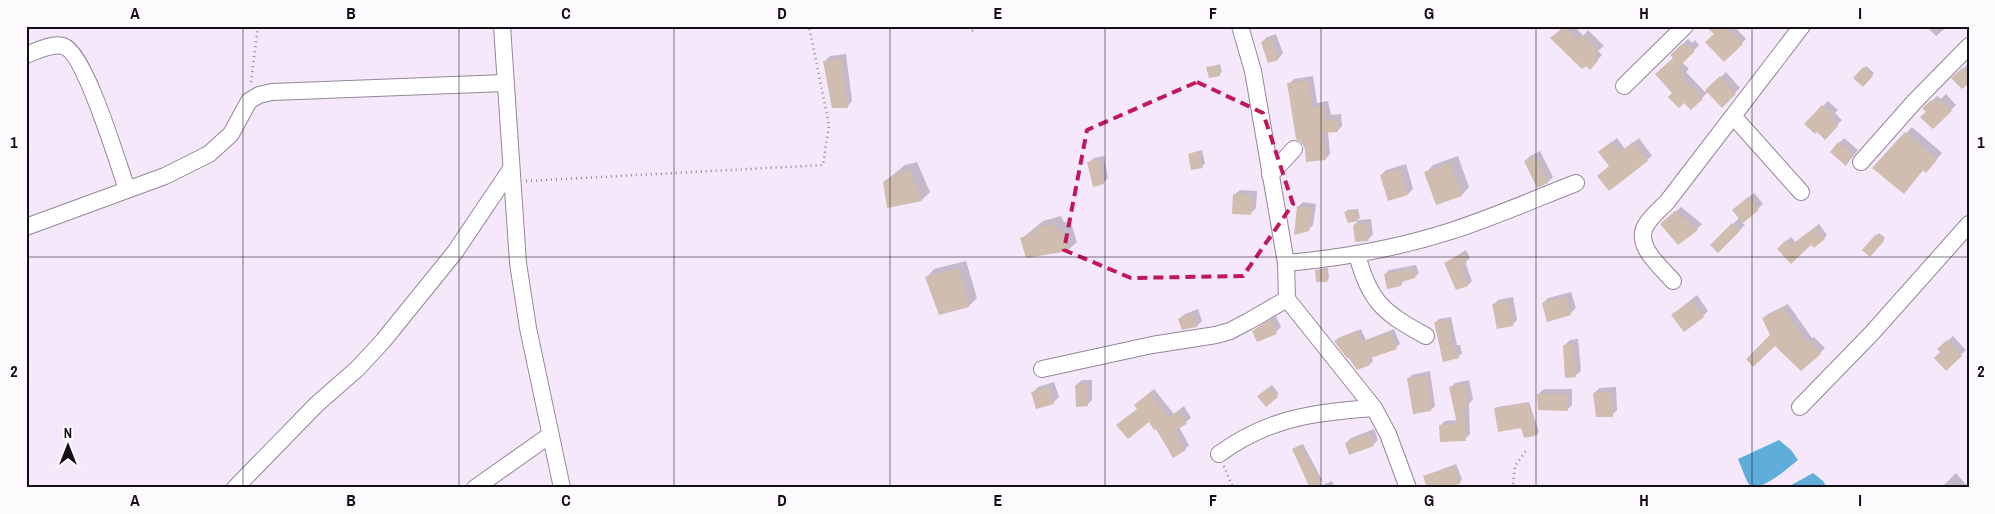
<svg xmlns="http://www.w3.org/2000/svg" width="1995" height="514" font-family="'Archivo Narrow',sans-serif">
<style>
.water{fill:#5faeda}
.shadow{fill:#0003}
.building{fill:#d0bdaf}
.lines{fill:none;stroke-linecap:round;stroke-linejoin:round}
.minor-casing{stroke:#948798;stroke-width:18}
.path{stroke:#8d8391;stroke-width:2.5;stroke-dasharray:1 4;stroke-linecap:butt}
.minor{stroke:#fff;stroke-width:16}
.marked{fill:none;stroke:#c2185b;stroke-width:4;stroke-dasharray:10 6;stroke-linejoin:round}
.grid{fill:none;stroke:#140f16;stroke-width:1;stroke-opacity:0.55}
.neatline{fill:none;stroke:#140f16;stroke-width:2}
.grid-label{font-size:16px;text-anchor:middle;font-weight:bold;fill:#140f16}
</style>
<rect width="100%" height="100%" fill="#f6e8fb"/>
<g class="water">
<path d="M1779,440L1791,450L1798,460C1787,469 1765,488 1751,488L1746,479L1738,459Z"/>
<path d="M1813,473L1823,481L1827,488H1786Z"/>
</g>
<g class="shadow">
<path d="M1566,26H1575L1583,36L1588,30L1604,46L1598,51L1602,55L1590,68L1557,33Z"/>
<path d="M1707,26H1734L1746,39L1724,60L1715,34Z"/>
<path d="M1926,26H1948L1936,36Z"/>
<path d="M1276,34L1283,53L1278,59L1269,61L1262,42L1267,37Z"/>
<path d="M1688,39L1692,43L1695,40L1699,45L1682,62L1689,69L1686,72L1705,92L1726,72L1740,88L1722,106L1708,92L1691,109L1674,93L1675,58L1672,55Z"/>
<path d="M846,54L852,101L847,107L825,61L830,56Z"/>
<path d="M1220,64L1222,72L1219,75L1208,68Z"/>
<path d="M1968,64L1969,82L1953,78Z"/>
<path d="M1866,66L1874,73L1863,85L1855,78Z"/>
<path d="M1313,76L1317,103L1328,101L1331,115L1341,114L1342,126L1337,131L1328,132L1330,154L1325,159L1306,149L1289,84L1294,79Z"/>
<path d="M1946,94L1956,105L1933,128L1927,112L1924,108L1937,96L1941,99Z"/>
<path d="M1828,101L1838,110L1835,113L1842,120L1825,138L1806,124Z"/>
<path d="M1912,127L1942,153L1932,165L1924,169L1910,186L1874,168Z"/>
<path d="M1617,138L1625,149L1639,138L1652,156L1609,189L1611,166L1604,148Z"/>
<path d="M1844,138L1858,150L1846,165L1839,143Z"/>
<path d="M1202,150L1205,164L1202,166L1189,154Z"/>
<path d="M1540,151L1553,177L1548,182L1538,186L1525,161L1530,156Z"/>
<path d="M1104,156L1108,178L1103,183L1088,163L1094,158Z"/>
<path d="M1458,156L1469,187L1462,195L1426,173L1433,165Z"/>
<path d="M917,162L930,192L922,200L888,207L884,182L905,165Z"/>
<path d="M1406,164L1413,189L1408,194L1381,175L1386,170Z"/>
<path d="M1240,190L1257,191L1256,208L1251,213L1234,195Z"/>
<path d="M1754,193L1763,204L1742,223L1745,225L1718,252L1712,245L1740,217L1739,205Z"/>
<path d="M1303,202L1316,204L1313,225L1308,230L1298,207Z"/>
<path d="M1681,207L1702,224L1697,229L1667,219Z"/>
<path d="M1358,209L1360,218L1357,220L1345,213L1347,210Z"/>
<path d="M1061,216L1064,222L1071,223L1077,242L1069,249L1027,256L1021,239L1043,221Z"/>
<path d="M1371,219L1373,234L1368,240L1354,225L1359,220Z"/>
<path d="M1819,224L1827,235L1824,238L1812,244L1778,249L1791,237L1796,243Z"/>
<path d="M1879,233L1885,238L1870,255L1864,250Z"/>
<path d="M1466,250L1470,258L1465,262L1472,281L1468,285L1446,263Z"/>
<path d="M966,261L977,298L969,306L939,314L927,277L934,269Z"/>
<path d="M1416,265L1419,273L1415,277L1404,280L1401,285L1385,274L1389,270Z"/>
<path d="M1328,268L1329,278L1327,281L1317,271L1319,269Z"/>
<path d="M1571,292L1576,308L1570,314L1543,303L1548,298Z"/>
<path d="M1697,295L1708,311L1703,316L1673,315Z"/>
<path d="M1513,297L1517,320L1512,325L1493,305L1498,300Z"/>
<path d="M1788,304L1812,338L1814,337L1825,348L1820,353L1772,336L1764,318L1768,314Z"/>
<path d="M1198,309L1202,321L1197,326L1183,329L1179,319L1185,314Z"/>
<path d="M1276,316L1281,327L1276,332L1254,331L1259,326Z"/>
<path d="M1451,317L1457,345H1460L1462,353L1458,357L1435,323L1439,319Z"/>
<path d="M1361,329L1366,340L1394,329L1400,344L1396,347L1371,356L1373,361L1370,364L1349,356L1335,341L1338,338Z"/>
<path d="M1953,336L1966,350L1946,369L1941,352L1939,349Z"/>
<path d="M1578,339L1581,371L1575,376L1565,345L1570,340Z"/>
<path d="M1430,371L1435,406L1431,410L1408,379L1412,375Z"/>
<path d="M1082,380H1092V400L1087,405L1076,385Z"/>
<path d="M1469,380L1473,399L1469,404L1470,434L1465,439L1440,426L1445,421L1458,420L1450,388L1455,383Z"/>
<path d="M1054,382L1059,397L1053,403L1033,392L1038,387Z"/>
<path d="M1272,385L1279,394L1266,405L1261,394Z"/>
<path d="M1616,387L1617,410L1612,415L1594,393L1600,388Z"/>
<path d="M1154,389L1174,414L1184,406L1191,418L1179,427L1189,445L1185,449L1156,427L1135,405Z"/>
<path d="M1544,389H1572V405L1567,410L1538,394Z"/>
<path d="M1529,402L1539,432L1537,434L1495,409L1497,407Z"/>
<path d="M1374,429L1378,440L1373,445L1346,443L1351,438Z"/>
<path d="M1303,444L1322,480L1311,486L1296,447Z"/>
<path d="M1456,464L1462,479L1460,482L1424,476Z"/>
<path d="M1956,473L1969,488H1941Z"/>
<path d="M1332,481L1335,488H1320L1323,485Z"/>
</g>
<g class="building">
<path d="M1565,26L1577,40L1583,35L1599,52L1594,57L1598,61L1590,70L1586,66L1582,69L1550,38Z"/>
<path d="M1705,26H1725L1743,44L1724,62L1705,42L1714,34Z"/>
<path d="M1271,38L1278,60L1268,63L1261,42Z"/>
<path d="M1683,43L1686,47L1689,45L1695,51L1678,68L1685,75L1682,78L1703,99L1691,110L1684,103L1679,108L1668,97L1672,93L1655,74L1673,58L1670,55Z"/>
<path d="M841,59L848,108H832L823,61Z"/>
<path d="M1218,65L1220,76L1209,78L1206,67Z"/>
<path d="M1863,67L1873,76L1863,87L1853,78Z"/>
<path d="M1962,68L1969,75V83L1962,89L1951,78Z"/>
<path d="M1720,76L1736,94L1722,108L1705,90Z"/>
<path d="M1309,81L1312,107L1324,105L1326,120L1337,119L1338,132L1323,133L1326,160L1306,162L1305,149L1301,142L1296,139L1287,83Z"/>
<path d="M1940,99L1952,111L1933,129L1920,117L1926,112L1922,108L1931,100L1935,103Z"/>
<path d="M1822,105L1834,116L1831,119L1838,126L1825,140L1817,132L1815,134L1804,124Z"/>
<path d="M1905,132L1937,160L1926,173L1923,170L1904,194L1872,168Z"/>
<path d="M1611,142L1620,152L1633,142L1648,161L1609,191L1597,176L1609,166L1598,152Z"/>
<path d="M1838,142L1853,155L1846,166L1830,152Z"/>
<path d="M1199,151L1203,168L1191,170L1188,154Z"/>
<path d="M1535,156L1548,183L1537,188L1524,161Z"/>
<path d="M1099,160L1104,184L1093,187L1087,162Z"/>
<path d="M1450,163L1462,196L1436,205L1424,172Z"/>
<path d="M909,169L922,201L887,208L883,182L896,173Z"/>
<path d="M1400,169L1408,195L1388,201L1380,175Z"/>
<path d="M1233,194L1252,195L1251,215L1232,214Z"/>
<path d="M1748,197L1759,210L1743,223L1732,210Z"/>
<path d="M1297,206L1312,208L1309,231L1294,235Z"/>
<path d="M1356,210L1358,221L1348,223L1344,212Z"/>
<path d="M1675,211L1698,230L1678,245L1660,224Z"/>
<path d="M1053,223L1056,230L1063,231L1069,251L1026,258L1020,238L1034,233V229Z"/>
<path d="M1367,223L1368,241L1355,242L1353,225Z"/>
<path d="M1732,223L1740,231L1718,253L1710,245Z"/>
<path d="M1815,227L1825,239L1814,248L1811,245L1791,264L1777,249L1786,240L1791,245Z"/>
<path d="M1876,234L1884,241L1870,257L1862,250Z"/>
<path d="M1462,253L1467,263L1461,266L1468,286L1456,290L1444,263Z"/>
<path d="M958,268L969,307L939,315L925,277Z"/>
<path d="M1413,268L1415,278L1401,282V286L1387,289L1384,274Z"/>
<path d="M1315,270H1327V282H1316Z"/>
<path d="M1566,296L1571,315L1547,322L1542,303Z"/>
<path d="M1691,300L1704,317L1684,332L1671,315Z"/>
<path d="M1508,301L1513,326L1497,329L1492,304Z"/>
<path d="M1783,308L1807,342L1809,340L1821,354L1801,371L1775,346L1753,367L1746,359L1770,335L1762,318Z"/>
<path d="M1193,314L1197,327L1182,330L1178,319Z"/>
<path d="M1271,320L1277,334L1257,342L1252,331Z"/>
<path d="M1448,320L1453,349L1456,348L1459,358L1443,362L1434,322Z"/>
<path d="M1357,331L1362,342L1391,332L1397,349L1368,359L1370,365L1357,370L1349,358H1347L1334,341Z"/>
<path d="M1947,340L1962,356L1946,371L1934,358L1940,352L1937,349Z"/>
<path d="M1573,344L1576,377L1565,378L1563,345Z"/>
<path d="M1427,375L1431,411L1413,414L1407,378Z"/>
<path d="M1087,384L1088,406L1076,407L1075,385Z"/>
<path d="M1464,384L1469,406L1464,407L1466,441L1440,442L1439,425L1457,424L1449,387Z"/>
<path d="M1049,387L1054,404L1036,409L1031,392Z"/>
<path d="M1269,387L1278,397L1266,407L1257,396Z"/>
<path d="M1612,392L1613,417H1596L1593,393Z"/>
<path d="M1149,393L1169,418L1179,410L1187,424L1174,431L1186,450L1173,458L1156,429L1154,430L1149,422L1128,439L1116,425L1137,409L1134,405Z"/>
<path d="M1537,394H1567L1568,411L1538,410Z"/>
<path d="M1527,403L1538,435L1524,438L1521,428L1498,432L1494,408Z"/>
<path d="M1369,434L1374,446L1349,455L1345,443Z"/>
<path d="M1300,445L1316,473L1323,488H1310L1292,449Z"/>
<path d="M1453,466L1461,483L1448,488H1427L1423,476Z"/>
</g>
<g class="lines">
<defs>
<g id="minor">
<path d="M502,26L518,263L528,328L562,488"/>
<path d="M1240,26L1253,71L1286,263L1287,299L1374,408L1388,434L1408,488"/>
<path d="M26,55C37,51 51,43 63,46C85,52 118,164 127,189"/>
<path d="M1624,86L1685,26"/>
<path d="M1734,117L1801,192"/>
<path d="M1861,162L1915,101L1969,46"/>
<path d="M1270,175L1294,149"/>
<path d="M26,227L165,176L209,154L231,134L249,101L259,95L272,92L505,83"/>
<path d="M1357,254C1369,302 1384,313 1426,336"/>
<path d="M1286,263C1342,258 1398,248 1451,231C1494,217 1535,199 1576,183"/>
<path d="M1673,281C1660,266 1631,243 1648,222C1653,215 1661,208 1667,202L1802,26"/>
<path d="M1042,369L1152,345L1216,335L1230,331L1249,321L1287,299"/>
<path d="M1800,407L1872,333L1969,224"/>
<path d="M1219,454C1268,418 1315,412 1374,408"/>
<path d="M235,488L317,404L357,369L383,341L455,252L511,169"/>
<path d="M475,488L550,435"/>
</g>
</defs>
<use href="#minor" class="minor-casing"/>
<g class="path">
<path d="M972,31L979,26"/>
<path d="M251,82L258,26"/>
<path d="M526,181L823,165L829,125L809,26"/>
<path d="M1224,466L1233,488"/>
<path d="M1510,488L1513,483L1515,466L1528,448"/>
</g>
<use href="#minor" class="minor"/>
</g>
<path class="marked" d="M1197,82L1263,113L1293,204L1243,276L1131,278L1064,250L1087,130Z"/>
<path class="grid" d="M243,26V488M459,26V488M674,26V488M890,26V488M1105,26V488M1321,26V488M1536,26V488M1752,26V488M26,257H1969"/>
<rect width="1995" height="514" fill="none" stroke="#fdfafe" stroke-width="55"/>
<g transform="translate(68 446)" stroke="#fdfafe" stroke-width="4" paint-order="stroke">
<path d="M0-4L9 19L0 12L-9 19Z" fill="#140f16"/>
<text y="-8" font-size="14" font-weight="bold" text-anchor="middle" fill="#140f16">N</text>
</g>
<rect x="28" y="28" width="1940" height="458" class="neatline"/>
<g class="grid-label">
<text x="135" y="19">A</text>
<text x="351" y="19">B</text>
<text x="566" y="19">C</text>
<text x="782" y="19">D</text>
<text x="998" y="19">E</text>
<text x="1213" y="19">F</text>
<text x="1429" y="19">G</text>
<text x="1644" y="19">H</text>
<text x="1860" y="19">I</text>
<text x="14" y="148">1</text>
<text x="1981" y="148">1</text>
<text x="14" y="377">2</text>
<text x="1981" y="377">2</text>
<text x="135" y="506">A</text>
<text x="351" y="506">B</text>
<text x="566" y="506">C</text>
<text x="782" y="506">D</text>
<text x="998" y="506">E</text>
<text x="1213" y="506">F</text>
<text x="1429" y="506">G</text>
<text x="1644" y="506">H</text>
<text x="1860" y="506">I</text>
</g>
</svg>
